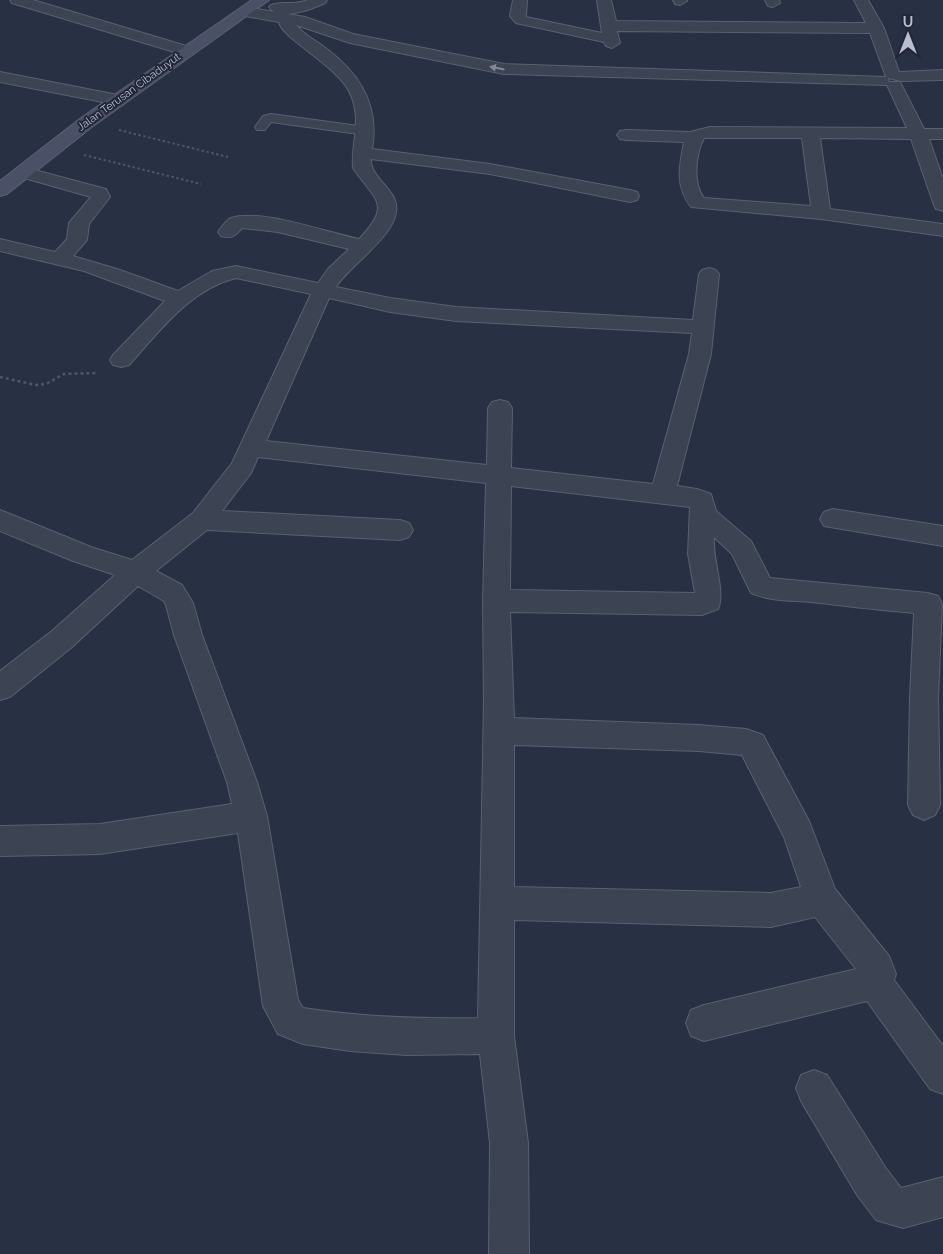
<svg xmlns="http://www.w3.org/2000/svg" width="943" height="1254" font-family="Raleway,sans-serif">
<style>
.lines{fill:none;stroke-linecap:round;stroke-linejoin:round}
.service-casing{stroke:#5b6071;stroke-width:2}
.minor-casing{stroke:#5b6071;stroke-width:2}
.secondary-casing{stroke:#5b6071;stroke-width:2}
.path-far1{stroke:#485b61;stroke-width:2;stroke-dasharray:2.5 2.5;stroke-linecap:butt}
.path{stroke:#485b61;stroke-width:2.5;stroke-dasharray:3 3;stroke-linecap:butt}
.service{fill:#3c4353;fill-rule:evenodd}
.minor{fill:#3c4353;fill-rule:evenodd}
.secondary{fill:#4a5166;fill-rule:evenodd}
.oneway{fill:#818796}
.labels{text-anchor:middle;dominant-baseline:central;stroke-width:4;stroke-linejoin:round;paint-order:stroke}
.far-street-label{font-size:11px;fill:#babecd;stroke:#212739}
</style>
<rect width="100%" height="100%" fill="#283044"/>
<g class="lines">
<defs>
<path id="service" d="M271,114L366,127L372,131L366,135L271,122L265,130H257L255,127L263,116Z"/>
<g id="minor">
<path d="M10,0H33L193,48L195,51L193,54H181L12,3Z"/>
<path d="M308,0H327L325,3C312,9 279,22 269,7C274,0 295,6 308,0Z"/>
<path d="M513,0H527L526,17L602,33L597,0H611L616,21L866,23L854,0H868L884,28L899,72L943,70V80L901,81L888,78L889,82H900L924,129H943V139H929L943,179V211L936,209L934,205L911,139L820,138L830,209L943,224V236L821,219L691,207C675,186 679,167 684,142L626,140L620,139L617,135L620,131L626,130L690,132L710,127L907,128L887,85L504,74L350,43L296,25C304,35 317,41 327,49C360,74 380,106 372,149L490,164L630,190L637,192L639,196L637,200L630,202L490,174L371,159C370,174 388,185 394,198C409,229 350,263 336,287L390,298L456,307L693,320L699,274L702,270L709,268L716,270L719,274L711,354L677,486L697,489L711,494L716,511L751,541L770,578L928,593L938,596L942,604L938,697L940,805L935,815L924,820L913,815L908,805L910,697L914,613C880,610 845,606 811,602C787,600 774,602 751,593L732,554L714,537C712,560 726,591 718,609L702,615L510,612L514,718L699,725L746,729L763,735L809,821L835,889L889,956L896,974L894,980L943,1046V1094L930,1089L867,1001L704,1041L691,1036L686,1023L691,1010L704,1005L856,969L815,917L771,927L514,920V1036L528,1143L529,1254H489L490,1143L480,1054L406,1055L350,1051L303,1044L278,1034L263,1006L238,833L100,854L0,856V826L100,824L232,804L227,782L174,635L166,605L164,601L138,586L72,647L10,697L0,700V671L52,631L115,575L73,561L0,531V510L91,547L132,560L193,513L232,463L311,294L236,278C190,289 159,332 129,365L121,367L113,365L110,360L113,355L165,301L84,271L0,251V239L55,252L67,239L69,223L91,197L17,176L14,172L17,168L23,167L106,189L110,197L89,224L87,240L73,256L120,270L178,291L212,271L236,266L318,283L328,269L349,249L278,232L242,228C235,236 232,239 221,236L218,232C222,227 226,220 231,218C261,208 328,233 359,239C393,204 375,200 353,168C351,142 362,122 351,95C339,66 282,39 279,22L240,15L237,12L245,7L305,17L353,34L504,64L886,77L870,33L617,31L620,43L612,48L606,46L604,42L516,23L510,16ZM704,138H802L811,206L704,198C692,183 696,153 704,138ZM329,298L390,312L456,321L692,333L689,354L653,484L511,468L512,408L508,402L500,400L492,402L488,408L487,465L266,441ZM258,457L486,483L483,601L484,703L478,1018C419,1019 362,1017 303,1008L298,1000L267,816L257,782L202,635L193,603L182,585L156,571L207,530L400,540L409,537L413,530L409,523L400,520L222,511L251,473ZM511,486L690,507L688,554L695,593L510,590ZM514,745L699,751L742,755L784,837L801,887L771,893L514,887Z"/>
<path d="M673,0H687V1L680,5L675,4Z"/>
<path d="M765,0H779L780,3L773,7L768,6Z"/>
<path d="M0,72L118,95L124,96L126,100L124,104L118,105L0,82Z"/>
<path d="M833,509L943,526V546L824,526L820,519L824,512Z"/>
<path d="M814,1070L827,1075L885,1167L901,1188L943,1177V1217L903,1228L876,1220L857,1195L801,1101L796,1088L801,1075Z"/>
</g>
<path id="secondary" d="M252,0H269L93,126L7,194L0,196V181L81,118Z"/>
</defs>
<use href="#service" class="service-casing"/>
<use href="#minor" class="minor-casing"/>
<use href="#secondary" class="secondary-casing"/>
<g class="path-far1">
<path d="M119,130L228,157"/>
<path d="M84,155L201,184"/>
</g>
<path class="path" d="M0,377L36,385L46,384L64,374L98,373"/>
<use href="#service" class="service"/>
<use href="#minor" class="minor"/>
<use href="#secondary" class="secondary"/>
</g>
<defs><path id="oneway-solid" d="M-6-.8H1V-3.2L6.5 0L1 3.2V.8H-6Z" transform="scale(1.25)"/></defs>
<use class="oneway" href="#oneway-solid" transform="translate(497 68) rotate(-169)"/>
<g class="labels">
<g class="far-street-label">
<text transform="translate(129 92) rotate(-36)">Jalan Terusan Cibaduyut</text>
</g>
</g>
<g transform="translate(908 35)" stroke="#212739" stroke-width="4" paint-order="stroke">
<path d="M0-4L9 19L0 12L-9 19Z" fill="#babecd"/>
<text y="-8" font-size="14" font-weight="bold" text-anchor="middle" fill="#babecd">U</text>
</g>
</svg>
